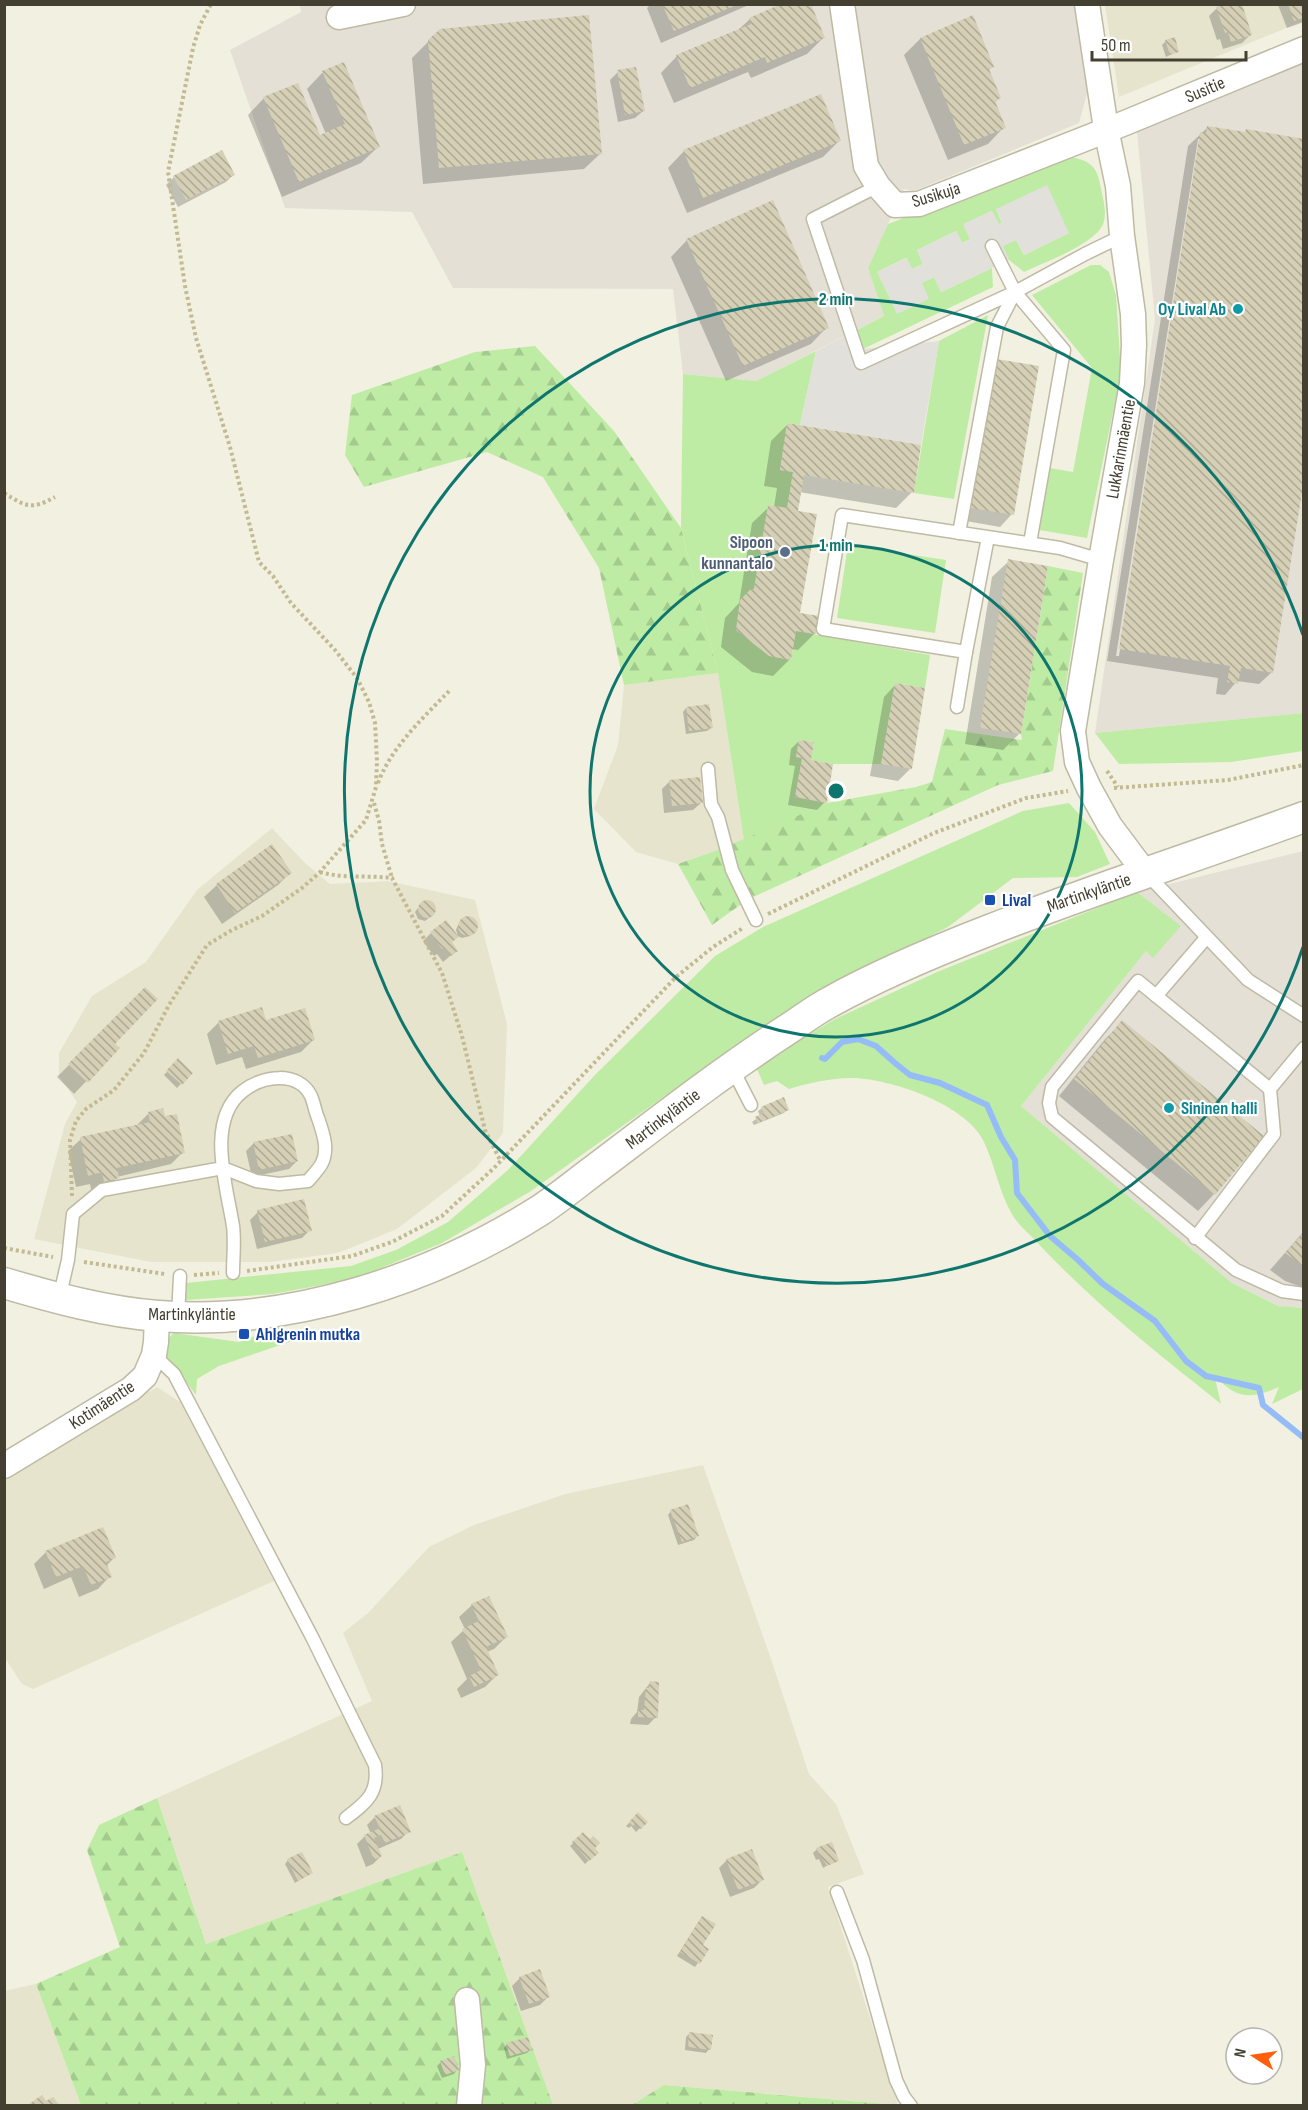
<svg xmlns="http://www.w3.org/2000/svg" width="1308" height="2110" font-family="'Sofia Sans Condensed',sans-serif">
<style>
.residential{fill:#e7e4ce}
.industrial{fill:#e4e0d6}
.green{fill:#beeca4}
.forest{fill:url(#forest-firs)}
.parking{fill:#e2e0da}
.shadow{fill:#0003;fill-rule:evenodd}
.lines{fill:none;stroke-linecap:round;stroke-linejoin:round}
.stream{stroke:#95bcf7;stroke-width:6}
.building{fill:url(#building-back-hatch)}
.service-casing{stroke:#bebaa3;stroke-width:15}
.minor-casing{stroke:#bebaa3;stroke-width:27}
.tertiary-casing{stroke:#bebaa3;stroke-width:33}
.path{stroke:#c2ba92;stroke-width:4;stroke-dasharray:3 3;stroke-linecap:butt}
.service{stroke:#fff;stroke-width:12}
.minor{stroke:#fff;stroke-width:24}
.tertiary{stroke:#fff;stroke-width:30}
.ring{fill:none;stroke:#0f766e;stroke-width:3}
.culture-dot{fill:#0f9aa8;stroke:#fff;stroke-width:2}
.service-dot{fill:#5c6f8a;stroke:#fff;stroke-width:2}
.transit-dot{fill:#1a4fb4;stroke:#fff;stroke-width:2}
.labels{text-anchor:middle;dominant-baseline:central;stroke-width:4.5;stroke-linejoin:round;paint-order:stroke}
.street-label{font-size:18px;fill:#444031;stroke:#fff}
.culture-label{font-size:18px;font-weight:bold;fill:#0d838f;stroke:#fff;text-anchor:end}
.service-label{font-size:18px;font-weight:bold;fill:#4e5e75;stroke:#fff;text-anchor:end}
.transit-label{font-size:18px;font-weight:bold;fill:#164399;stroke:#fff;text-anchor:start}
.centre{fill:#0f766e;stroke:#fff;stroke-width:3}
.ring-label{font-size:18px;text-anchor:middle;font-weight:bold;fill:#0f766e;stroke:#fff;stroke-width:4.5;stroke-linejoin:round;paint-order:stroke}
</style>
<defs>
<pattern id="forest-firs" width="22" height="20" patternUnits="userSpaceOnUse" patternTransform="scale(1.5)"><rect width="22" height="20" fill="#beeca4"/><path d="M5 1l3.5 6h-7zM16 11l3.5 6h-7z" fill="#a4cb8e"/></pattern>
<pattern id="building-back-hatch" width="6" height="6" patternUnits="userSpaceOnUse" patternTransform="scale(1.5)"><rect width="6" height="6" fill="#d4cfb5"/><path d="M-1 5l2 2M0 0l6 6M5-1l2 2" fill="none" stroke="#aea994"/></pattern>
</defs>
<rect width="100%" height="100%" fill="#f2f0e1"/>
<g class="residential">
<path d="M1105,5H1303V21L1119,97Z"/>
<path d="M718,673L744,840L678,864L636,852L594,809L618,745L624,685Z"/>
<path d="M272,828L304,862L330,884L388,881L475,900L507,1024L503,1133L476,1168L397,1229L338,1253L270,1262H151L34,1239L65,1124L77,1102L59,1076V1053L92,996L146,962L197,890Z"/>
<path d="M157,1387L180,1402L274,1581L33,1689L22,1684L5,1658L4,1478Z"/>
<path d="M703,1465L770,1656L809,1774L836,1804L864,1874L828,1887L898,2105L665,2085L632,2105H553L462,1852L206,1944L157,1798L372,1701L343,1633L368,1613L429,1547L474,1525L565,1494Z"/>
<path d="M36,1984L81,2105H5L4,1991Z"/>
</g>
<g class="industrial">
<path d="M1077,4L1088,90L1079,123L914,191L904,189L868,268L884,316L756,381L683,374L673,289L453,288L412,212L285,208L230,50L301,12L300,5Z"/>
<path d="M1303,59V713L1095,733L1155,319L1137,132Z"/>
<path d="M1303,851V1308L1278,1306L1232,1283L1021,1106L1146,951L1153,957L1180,926L1137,892Z"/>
</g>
<g class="green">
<path d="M1064,156C1085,159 1096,162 1100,184C1102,195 1107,210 1104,221C1099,243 1045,262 1024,272L1009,260L1002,246L1016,240L1024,255L1069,233L996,209L1002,223L998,225L992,211L964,224L971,239L962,243L956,231L917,250L923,264L912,269L906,258L877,272L921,283L934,277L941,292L992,268L993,287L863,349L855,331L884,316L868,268L888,224Z"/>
<path d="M1091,265H1100L1109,272L1116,295L1121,373L1087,538L1039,530L1050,468L1073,472L1092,368L1032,295Z"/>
<path d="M988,315L954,499L914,493L939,341Z"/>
<path d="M816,351L800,425L787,423L780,470L793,472L787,508L768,505L754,589H751L740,600L736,630L770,656L791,660L796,631L930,655L925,688L895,683L881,764H833L811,760L814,742L799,740L796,757L802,758L795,797L827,803L744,840L718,673L681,528L683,374L756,381Z"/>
<path d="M848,545L946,560L935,633L837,618Z"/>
<path d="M1303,713V751L1231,762L1119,764L1095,733Z"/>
<path d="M1069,803L1095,832L1110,864L1077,877L1013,878L948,927L819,992L721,1056L531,1191L442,1243L354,1279L273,1294L186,1300V1283L351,1266L396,1250L448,1222L508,1170L594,1076L715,956L763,927L1023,811Z"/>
<path d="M1137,892L1181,926L1153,958L1146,951L1021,1106L1232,1283L1278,1306L1303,1308V1389L1272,1404L1279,1387C1251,1400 1234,1399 1214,1374L1221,1404C1156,1352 1090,1300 1034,1239C1027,1232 1018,1224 1013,1216C999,1193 995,1164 983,1140C965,1104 889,1078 851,1078C830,1078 809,1083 789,1089L777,1081L764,1085L756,1067L835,1019L937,972Z"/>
<path d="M283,1325L292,1341L219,1366L197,1379L196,1395L166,1355L163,1343L174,1333L239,1342Z"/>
</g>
<g class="forest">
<path d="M535,346L614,431L681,528L718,673L624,685L599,568L543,477L487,452L364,487L345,455L352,395L475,352Z"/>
<path d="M1048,566L1083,573L1053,771L998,785L751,898L730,845L827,803L916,787L932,782L945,729L1022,740L1021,734Z"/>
<path d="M720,849L743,903L712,925L678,864Z"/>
<path d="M157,1798L206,1944L462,1852L553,2105H81L36,1984L120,1947L87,1850L99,1825Z"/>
<path d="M664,2085L898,2105H632Z"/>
</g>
<g class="parking">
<path d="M1047,185L1069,233L1024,255L1016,240L1003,246L1009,260L941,292L934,277L922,283L929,299L897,314L877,272L907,258L912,269L923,264L917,250L956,231L962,243L970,240L963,224L992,211L999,224L1002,222L996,209Z"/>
<path d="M855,331L863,349L939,341L921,445L800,425L816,351Z"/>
</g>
<g class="shadow">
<path d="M651,4H751L661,43L647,8Z"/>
<path d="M1304,4V22L1287,28L1278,5Z"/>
<path d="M1217,8L1250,35L1242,43L1223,49L1220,39L1217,40L1209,16Z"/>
<path d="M750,19L823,38L807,54L751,78L748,72L674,103L661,73L677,56L737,31Z"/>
<path d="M440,30L601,153L584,169L423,184L412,58Z"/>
<path d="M920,39L992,67L988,71L1000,97L994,103L1004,127L988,144L948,160L904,55Z"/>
<path d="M1166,41L1178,51L1166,57L1162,45Z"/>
<path d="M323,72L378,147L361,163L282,197L248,115L264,98L319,137L326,134L307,89Z"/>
<path d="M618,72L643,111L635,118L618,122L610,80Z"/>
<path d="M1207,128L1272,672L1259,684L1237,681L1225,695L1216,694L1218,678L1107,661L1188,146ZM1198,139H1201L1119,656H1116Z"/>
<path d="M839,141L823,157L687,213L668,168L684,151Z"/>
<path d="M234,174L226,182L178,207L166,185L174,177Z"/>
<path d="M687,240L827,327L811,344L726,381L671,257Z"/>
<path d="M984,373L1012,514L1000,527L960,520Z"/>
<path d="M788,424L912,492L896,508L799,492L796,512L798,614L815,633L798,650L792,649L790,659L773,676L752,672L721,647L725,618L739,603L752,523L769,507H774L777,488L764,486L771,441Z"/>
<path d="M1009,561L1019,734L1003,750L965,744L992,577Z"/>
<path d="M896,684L923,689L910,769L898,781L870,776L884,697Z"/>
<path d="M686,708L711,728L707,731L686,734L683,712Z"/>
<path d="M799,741L825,802L817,810L788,805L795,766L789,765L791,749Z"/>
<path d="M670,781L701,803L693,810L664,813L662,789Z"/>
<path d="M272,846L290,873L278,885L222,924L204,897L217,885Z"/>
<path d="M429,902L433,904L435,908L434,914L425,921L418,919L415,912L418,908Z"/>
<path d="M467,918L475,920L476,925L470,936L462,938L458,936L456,930L458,925Z"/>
<path d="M431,933L451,943L456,951L443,962L437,954L434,956L423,941Z"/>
<path d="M145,989L113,1044L118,1048L74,1094L57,1077Z"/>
<path d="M219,1022H265L313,1040L301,1052L246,1069L242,1057L216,1065L207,1034Z"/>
<path d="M1123,1022L1262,1137L1214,1194L1198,1211L1059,1096L1106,1038Z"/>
<path d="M178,1060L191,1073L177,1088L164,1075Z"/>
<path d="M762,1108L787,1109L784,1113L754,1125L752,1122L760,1116L758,1111Z"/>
<path d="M149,1113L164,1118L183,1152L171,1164L117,1177L105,1190L92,1193L90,1184L76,1187L68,1151L81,1139L137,1125Z"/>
<path d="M254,1143L297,1161L289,1169L252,1177L246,1151Z"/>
<path d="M258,1212L310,1230L302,1238L257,1249L250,1220Z"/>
<path d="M1304,1231V1288L1285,1281L1270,1270Z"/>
<path d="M671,1511L697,1536L694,1540L678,1545L668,1515Z"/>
<path d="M46,1552L114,1558L106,1566L110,1576L98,1589L79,1597L71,1577L44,1589L34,1564Z"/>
<path d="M488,1598L506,1637L494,1649L487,1652L497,1675L485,1687L461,1698L457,1689L467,1679L451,1642L465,1629L459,1617L472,1605Z"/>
<path d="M650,1683L656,1717L648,1725L630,1724L631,1719L637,1712L639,1697Z"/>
<path d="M638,1814L646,1822L636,1832L631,1826L629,1828L626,1826Z"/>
<path d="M375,1817L409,1831L401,1839L378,1849L381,1856L373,1864L366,1867L357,1844L365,1836L371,1834L367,1825Z"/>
<path d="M583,1834L597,1853L585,1864L570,1846Z"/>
<path d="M817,1849L837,1860L823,1868L819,1859L816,1860L813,1853Z"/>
<path d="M288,1860L311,1873L295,1883L285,1864Z"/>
<path d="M727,1860L762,1880L754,1888L730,1897L719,1868Z"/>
<path d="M699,1921L701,1946L707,1950L695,1967L677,1956Z"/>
<path d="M520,1978L548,1997L540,2005L521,2011L512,1986Z"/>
<path d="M690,2033L709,2049L706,2053L685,2050L686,2037Z"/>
<path d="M507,2044L531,2049L527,2053L507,2059L504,2048Z"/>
<path d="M441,2062L457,2070L454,2074L442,2078L437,2066Z"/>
</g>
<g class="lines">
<path class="stream" d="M822,1058L825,1059L842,1042L858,1039L876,1046L895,1063L910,1075L940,1083L987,1105L1001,1137L1015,1160L1017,1193L1050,1236L1077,1259L1103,1284L1155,1321L1186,1361L1206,1376L1259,1388L1263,1405L1304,1438"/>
</g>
<g class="building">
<path d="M662,4H737V5L674,31Z"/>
<path d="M781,4H811L825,38L767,63L765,57L690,88L676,55L751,24L749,18Z"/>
<path d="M1224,4H1242L1252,35L1231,42L1228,32L1225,33L1216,7Z"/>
<path d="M1288,4H1304V18L1294,21Z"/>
<path d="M589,15L602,154L439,168L428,40L440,29Z"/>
<path d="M973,15L994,67L989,69L1001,98L995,101L1006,128L964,145L920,38Z"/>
<path d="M1175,37L1179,52L1170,55L1165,40Z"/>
<path d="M344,62L380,147L299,182L263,97L298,83L320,135L345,124L322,71Z"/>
<path d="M636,67L645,111L625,115L617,70Z"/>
<path d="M821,94L841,141L703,198L683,150Z"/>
<path d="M1207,126L1245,132L1246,129L1304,139V480L1273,673L1241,668L1238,684L1227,682L1230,666L1119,649L1200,132L1206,133Z"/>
<path d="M222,150L235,175L186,200L173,176Z"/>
<path d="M773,200L829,328L743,366L686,239Z"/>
<path d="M996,359L1039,366L1014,515L971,508Z"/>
<path d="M787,423L921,445L914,493L804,475L798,511L817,514L800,613L819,616L816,634L796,631L791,660L769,656L736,630L740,600L751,589H754L768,505L787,508L793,472L780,470Z"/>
<path d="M1008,559L1048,566L1021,734L980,728Z"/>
<path d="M895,683L925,688L912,769L881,764Z"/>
<path d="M709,704L713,728L689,731L686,707Z"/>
<path d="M799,740L814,742L811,760L833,764L827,803L795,797L802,758L796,757Z"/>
<path d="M700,777L703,803L672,806L669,780Z"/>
<path d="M272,844L292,873L235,913L216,884Z"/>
<circle cx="427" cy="909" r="9"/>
<circle cx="468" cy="926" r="10"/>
<path d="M446,920L459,937L452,942L458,951L451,956L445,947L442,949L430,932Z"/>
<path d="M145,987L158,999L115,1044L120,1048L88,1083L68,1064Z"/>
<path d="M262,1007L266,1020L305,1008L315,1040L258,1058L254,1046L228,1054L218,1021Z"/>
<path d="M1122,1020L1264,1136L1215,1195L1074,1079Z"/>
<path d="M178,1058L193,1073L182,1085L166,1071Z"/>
<path d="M784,1097L789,1110L758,1123L755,1117L764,1113L761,1107Z"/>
<path d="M163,1108L165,1116L177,1114L185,1153L117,1168L119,1178L104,1182L102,1172L88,1176L80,1137L150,1122L148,1112Z"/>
<path d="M292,1134L298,1161L259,1170L253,1142Z"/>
<path d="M304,1199L312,1231L265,1242L257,1210Z"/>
<path d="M1304,1232V1266L1285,1253Z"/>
<path d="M688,1504L699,1536L682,1542L670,1510Z"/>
<path d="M103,1527L116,1558L106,1562L112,1577L91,1585L83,1566L56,1577L45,1551Z"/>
<path d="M489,1596L508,1637L486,1647L499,1675L474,1687L469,1676L481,1670L462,1629L479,1621L471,1604Z"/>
<path d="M650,1681L659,1682L658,1718L638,1717V1710H644L646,1688H649Z"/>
<path d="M400,1805L411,1832L385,1843L381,1835L374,1838L382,1856L374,1860L364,1835L380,1828L374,1816Z"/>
<path d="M638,1812L648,1822L641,1829L635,1824L633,1826L629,1822Z"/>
<path d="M583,1832L590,1839L593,1836L600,1843L595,1848L599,1853L589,1861L572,1842Z"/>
<path d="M832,1842L839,1861L827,1866L816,1848Z"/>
<path d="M752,1849L764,1880L738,1890L726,1859Z"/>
<path d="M302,1852L313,1873L298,1881L287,1859Z"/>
<path d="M702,1916L716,1924L703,1945L709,1949L700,1964L680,1952Z"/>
<path d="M540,1969L550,1997L529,2004L519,1977Z"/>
<path d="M689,2032L713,2035L711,2050L688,2047Z"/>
<path d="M528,2037L532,2050L510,2056L506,2043Z"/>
<path d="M454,2056L459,2070L445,2075L440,2061Z"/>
<path d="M42,2095L46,2101L53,2097L60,2106H26Z"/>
</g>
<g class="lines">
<defs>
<g id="service">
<path d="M878,186L813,219L861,363L1015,292L1085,254L1122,236"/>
<path d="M992,246L1015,292"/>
<path d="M959,533L997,327L1015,292L1064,350L1030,543"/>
<path d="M988,537L966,652L823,629L842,515L1060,548L1101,560"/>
<path d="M957,707L966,652"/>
<path d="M708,769L711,804L718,817L732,870L756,920"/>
<path d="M1147,874L1248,980L1304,1016"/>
<path d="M1156,996L1206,938"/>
<path d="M731,1066L751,1105"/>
<path d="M1270,1089L1138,981L1052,1087L1049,1103L1052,1117L1236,1270L1282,1291L1304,1294"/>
<path d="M1195,1238L1274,1134L1270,1089L1304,1048"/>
<path d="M59,1299L68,1260L73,1214L102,1190L223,1168L256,1181L279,1184L308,1181C312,1176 319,1169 322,1163C329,1148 323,1133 318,1118C315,1111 314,1103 311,1096C298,1070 262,1076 243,1091C205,1120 227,1187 233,1226C235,1241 233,1258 233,1273"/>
<path d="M178,1316L180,1276"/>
<path d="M154,1355L174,1374L312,1637L375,1765C379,1793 367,1802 346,1818"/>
<path d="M837,1892L863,1960L896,2080L904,2097L911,2106"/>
</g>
<g id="minor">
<path d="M842,4L866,166L878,186L895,205L919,204L1125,123L1304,49"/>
<path d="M1087,4L1106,129L1118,186L1122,236L1133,314L1134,345L1132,383L1101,560L1073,731L1077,762L1089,788L1110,826L1146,874"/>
<path d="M339,17L403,4"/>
<path d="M4,1466L131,1389L145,1376L154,1355L156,1342L157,1316"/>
<path d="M467,2000L473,2065L469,2106"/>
</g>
<path id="tertiary" d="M4,1283C55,1298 106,1312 158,1316C289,1326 430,1280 539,1211C559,1198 578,1182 597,1168C658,1122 718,1075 782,1033C798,1023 813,1011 830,1002C880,974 933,952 987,931C1091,890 1198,856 1304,817"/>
</defs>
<use href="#service" class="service-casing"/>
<use href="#minor" class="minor-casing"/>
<use href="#tertiary" class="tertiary-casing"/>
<g class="path">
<path d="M4,493C27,507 31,510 55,497"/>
<path d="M1107,771L1118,787"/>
<path d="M378,783C392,746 424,717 451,689"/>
<path d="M1114,788L1228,780L1304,765"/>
<path d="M374,803L379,821L382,844L392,878"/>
<path d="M320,872C344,879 368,875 392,878L442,973L462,1036L485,1130L500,1160"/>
<path d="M768,914L934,833L1026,798L1068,791"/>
<path d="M72,1196L70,1140L76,1121L86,1109L114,1090L144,1053L169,1005L207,945L232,930L262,916L302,888L320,872L366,820L376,787L377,761L375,723L369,702L357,678L335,650L291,603L273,576L259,562L230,447L196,338L185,286L168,172L193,48L200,25L211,4"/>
<path d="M4,1248L53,1257"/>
<path d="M84,1262L165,1274"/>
<path d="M247,1271L352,1256L392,1242L442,1216L494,1168L676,977L713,947L743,928"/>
<path d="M194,1275L219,1273"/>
</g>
<use href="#service" class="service"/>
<use href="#minor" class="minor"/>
<use href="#tertiary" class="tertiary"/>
</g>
<g class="ring">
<circle cx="836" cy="791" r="246"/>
<path d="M1303 947A492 492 0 1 1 1303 635"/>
</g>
<g class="culture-dot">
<circle cx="1238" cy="309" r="6"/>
<circle cx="1169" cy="1108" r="6"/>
</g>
<circle class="service-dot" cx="785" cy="552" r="6"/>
<g class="transit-dot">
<rect x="984" y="894" width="12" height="12" rx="3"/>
<rect x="238" y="1328" width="12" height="12" rx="3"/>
</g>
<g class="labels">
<g class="street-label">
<text transform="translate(1205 90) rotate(-23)">Susitie</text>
<text transform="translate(936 195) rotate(-17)">Susikuja</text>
<text transform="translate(1121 449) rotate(-80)">Lukkarinmäentie</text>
<text transform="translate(1089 893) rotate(-19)">Martinkyläntie</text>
<text transform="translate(663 1119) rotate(-37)">Martinkyläntie</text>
<text x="192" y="1314">Martinkyläntie</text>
<text transform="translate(102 1405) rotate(-33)">Kotimäentie</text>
</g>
<g class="culture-label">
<text x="1226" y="309">Oy Lival Ab</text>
<text x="1181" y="1108" text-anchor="start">Sininen halli</text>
</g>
<g class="service-label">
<text x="773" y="542">Sipoon<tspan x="773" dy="21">kunnantalo</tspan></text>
</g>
<g class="transit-label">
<text x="1002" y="900">Lival</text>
<text x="256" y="1334">Ahlgrenin mutka</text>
</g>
</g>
<circle cx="836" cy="791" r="9" class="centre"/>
<g class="ring-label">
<text x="836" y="305">2 min</text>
<text x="836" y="551">1 min</text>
</g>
<rect width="1308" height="2110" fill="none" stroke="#444031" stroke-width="12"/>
<g transform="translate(1254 2056) rotate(282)"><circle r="28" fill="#ffffff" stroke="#b4b3ad" stroke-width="1.5"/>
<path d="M0-4.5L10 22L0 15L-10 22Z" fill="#ff5f0b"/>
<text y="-9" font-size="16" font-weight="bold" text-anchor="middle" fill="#444031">N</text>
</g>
<path d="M1092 51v9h154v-9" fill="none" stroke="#444031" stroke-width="3"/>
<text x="1101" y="51" font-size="18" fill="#444031" stroke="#ffffff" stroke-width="4.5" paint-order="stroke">50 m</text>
</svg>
